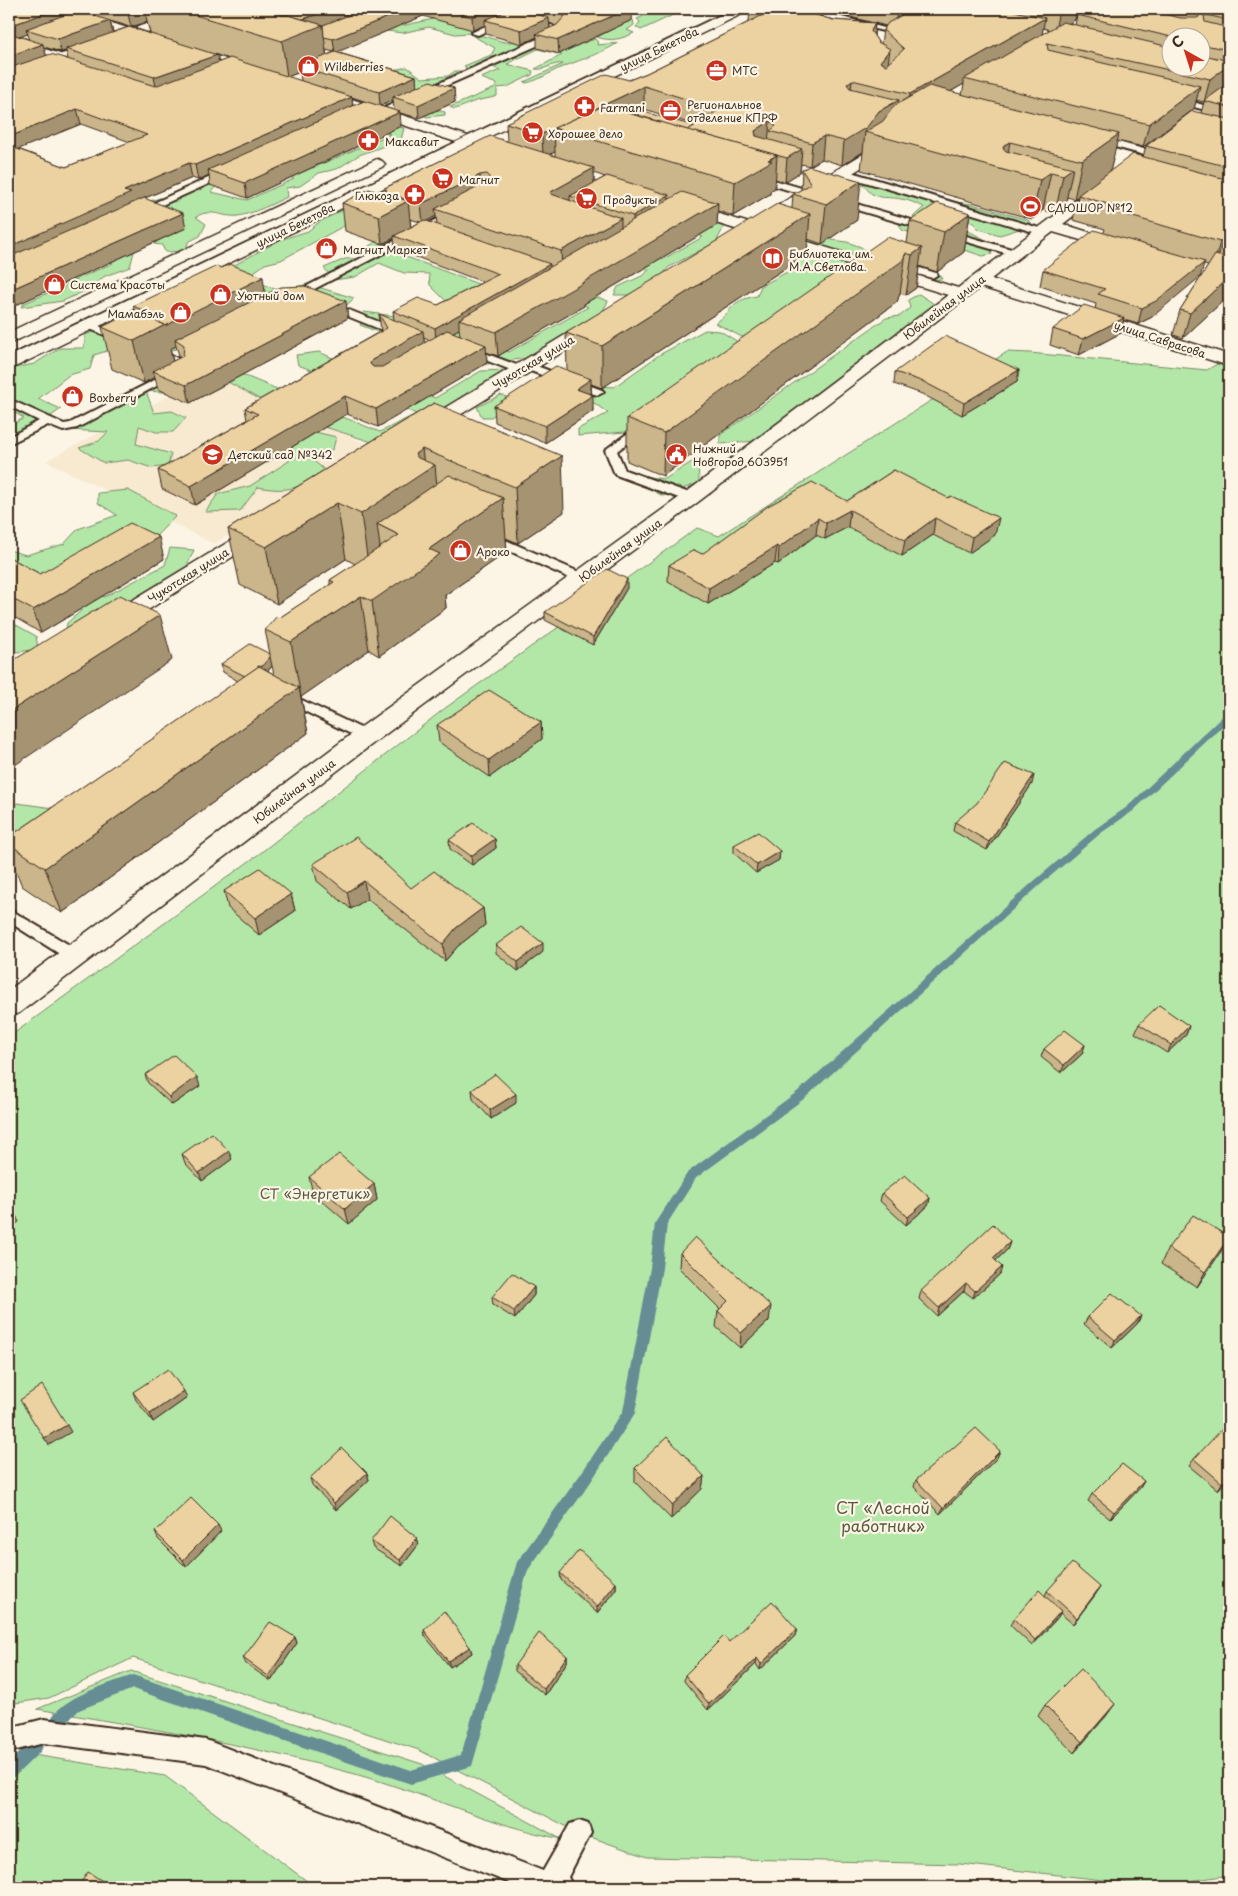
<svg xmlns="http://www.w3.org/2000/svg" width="1238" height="1896" font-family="'Playpen Sans',sans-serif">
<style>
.built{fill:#f7ead1}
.green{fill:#b3e7a8;stroke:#778863}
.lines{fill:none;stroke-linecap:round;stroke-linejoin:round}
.stream{fill:#668c94;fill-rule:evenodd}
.lane-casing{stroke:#3b2a1e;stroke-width:4}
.street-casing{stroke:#3b2a1e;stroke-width:3}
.secondary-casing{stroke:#3b2a1e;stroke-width:3}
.lane{fill:#fcf5e5;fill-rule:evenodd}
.street{fill:#fcf5e5;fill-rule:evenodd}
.secondary{fill:#fcf5e5;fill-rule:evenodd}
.tram{stroke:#3b2a1e;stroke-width:1}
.wall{fill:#cbb58a;stroke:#3b2a1e;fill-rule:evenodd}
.shaded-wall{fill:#a59371;stroke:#3b2a1e}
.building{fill:#ecd2a1;stroke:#3b2a1e}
.labels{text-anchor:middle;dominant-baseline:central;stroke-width:4.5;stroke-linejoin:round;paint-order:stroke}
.far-street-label{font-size:11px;fill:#3b2a1e;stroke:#fcf5e5}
.far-poi-label{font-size:11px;fill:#3b2a1e;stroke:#fcf5e5;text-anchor:start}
.park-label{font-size:14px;fill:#595940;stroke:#fcf5e5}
.near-park-label{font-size:16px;fill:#595940;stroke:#fcf5e5}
</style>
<rect width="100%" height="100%" fill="#fcf5e5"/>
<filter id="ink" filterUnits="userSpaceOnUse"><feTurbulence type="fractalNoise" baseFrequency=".02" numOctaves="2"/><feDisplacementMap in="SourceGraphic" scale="10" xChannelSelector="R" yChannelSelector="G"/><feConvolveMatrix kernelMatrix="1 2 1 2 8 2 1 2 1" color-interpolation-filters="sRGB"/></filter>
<g filter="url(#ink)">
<path class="built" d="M209,374L376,448L214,544L46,461Z"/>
<g class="green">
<path d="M387,9H404L381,19L401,26L438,18L456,21L477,28L471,33L455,34L429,27L402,33L380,30L369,24L341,32L336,38L352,43L349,46L339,47L327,44L314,47L300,43L308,39H328L326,35L298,33C312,22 321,29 336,29C348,29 359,19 368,13C374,10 381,13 387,9Z"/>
<path d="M659,9H679L672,10L671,16L641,30L636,27L640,22L637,19Z"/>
<path d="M608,14L633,20L634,25L627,30L634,33C622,39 610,42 597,37L611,30L592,25L563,39L580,44L595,39L598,42L597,45L618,43C602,53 583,59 565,66C551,71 541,80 526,83L524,82L563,64C553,62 545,71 535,69L562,55L538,49L507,64L533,71L532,75L507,87L497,88V96C489,99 481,99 473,102C466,104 462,108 454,109L450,107L495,88L497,84L481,78L500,70L492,67L474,72L464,66L491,55L495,48L473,36C485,34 493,40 505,42C517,44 543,30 554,25L543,19Z"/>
<path d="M407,67L422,78L448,76L455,71H467L471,76C451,82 433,93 417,106L445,112V115L427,117L417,112L400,111L384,104L367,103L312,88Z"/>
<path d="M386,125L404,128L401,140L359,155L337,169L319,173L300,186L286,188L287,197C272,204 255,213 238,216C223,218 210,207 196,217L206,224L200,236L188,242L186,251L165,252L162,245L154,244L182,224L147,202L160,198L176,202C187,193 203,179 218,184L211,192L247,200L294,179L274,168L281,158L313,168L390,134L370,127Z"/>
<path d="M850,177L896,191L940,197L947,201L972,204L1028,220L1032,225L1000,235L979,229L972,222L947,220L988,241L992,254L983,256L902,230L899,224L920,227L913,217L924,207C917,204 909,200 901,199C888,196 873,201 865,186L844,184L840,179Z"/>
<path d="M359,202L353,221L281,260L265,264L247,277L279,291L308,284L354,298L347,305L324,308L233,371L299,398L281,411L206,370L179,393L146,391L154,413L172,411L186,418L173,432H156L139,426L136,444L171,454L168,466L152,468L128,460L104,463L79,448L99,441L108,432L66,430L74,419L111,410L118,397L169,371L182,358L184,347L163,352L231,267L280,240L308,231L321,221Z"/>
<path d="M697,218L724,227L716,242L669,267L657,281L630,295H614L618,287L644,275L649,270L617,260L633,247L663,259L703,237L682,229Z"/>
<path d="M9,230L115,245L134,252L130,267L105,276L87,290L63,301L21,307L23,304L50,292L63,289L68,283L113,263Z"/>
<path d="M796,235L847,242L861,247L867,252L909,266L935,269L942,279L919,282L846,261V268L769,333L742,337L715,323C735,311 727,301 757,296L761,286L793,269L783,249Z"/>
<path d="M411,239L419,244L404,256L486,287L544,278L478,340L509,352L588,307L568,298L580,291L608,301L603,311L527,358L480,365L400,383L435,398L481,371L505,370L458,411L381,445L322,426L338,415L380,432L416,414L368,392L298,365L296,355L319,352L374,376L391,337L360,325L364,312L395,316L422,336L425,347L441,339L451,306L430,285L429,274L404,273L379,263L355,277L334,280L324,268L345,259L370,258L369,246L377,241Z"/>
<path d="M919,294L934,304L866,364L756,441L720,444V435L886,318L900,316L910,308L908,300Z"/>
<path d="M108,319L122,322L113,349L94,355L90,369L69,375L38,399L61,409L15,441H9V426L24,418L9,410V369L34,364L60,348H84L85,335L103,328Z"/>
<path d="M705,330L720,331L740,343L647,420L625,432L578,436V429L608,413L581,394L590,385L614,387L659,355Z"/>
<path d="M1007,352L1030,353L1207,370L1217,364L1229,368V1875L1157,1886L960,1864L647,1857L579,1833L419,1750L133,1658L49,1698L9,1704V1037L259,854L444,709L697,528L719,536Z"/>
<path d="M501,395L513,399L511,404L491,417H482L477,407Z"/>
<path d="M311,431L336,437L333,449L310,458L326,471C299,488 290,493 258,487L240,511L205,512L218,494L250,486L289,461L291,440Z"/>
<path d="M698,458L699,483L663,496L642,485L648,477L665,479Z"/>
<path d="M128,490L176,516L155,537L76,574L104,597L165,565L170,548L194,550L187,566L86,627L66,632L67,623L82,610L35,581L9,587V550L26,555L64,544L78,529L117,515L98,503V493Z"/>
<path d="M9,621L36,636L38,649L18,652L9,647Z"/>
<path d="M17,803L53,808L27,857L9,864V808Z"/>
<path d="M131,1671L422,1764L561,1839C490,1825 425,1793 355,1774C251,1745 144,1727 37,1709Z"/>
<path d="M21,1753L165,1776L315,1887H9V1761Z"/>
</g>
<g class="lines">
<g class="stream">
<path d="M1229,712V720L1133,811L1101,833L1039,886L805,1098L696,1178L667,1224L662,1268L635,1413L590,1483L528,1570L472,1766L411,1784L133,1689L79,1710L61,1728L56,1730L51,1728L49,1723C60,1696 107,1685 133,1675L411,1770L461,1755L517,1562L580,1475L623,1411L650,1268L655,1223L688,1172L797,1092L1033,882L1095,829L1127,807L1226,713Z"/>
<path d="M36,1739L41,1741L43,1746L41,1751L14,1777L9,1779V1762L31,1741Z"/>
</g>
<defs>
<g id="lane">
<path d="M699,9H709L705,11Z"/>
<path d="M835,9H844L834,15L900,32L896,34L828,18L807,30L800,28Z"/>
<path d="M502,18L509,20L478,35L471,33Z"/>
<path d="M527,18H533L564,30L557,37L382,114L375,112L555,31L527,22Z"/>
<path d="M9,37L66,56L67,58L60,60L9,42Z"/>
<path d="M1171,97H1177L1213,108L1209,111L1171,101Z"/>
<path d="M1096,136L1151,151L1152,153L1148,156L1093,141V137Z"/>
<path d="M230,168L234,171L233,173L142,214L139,215L134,212Z"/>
<path d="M841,169L1046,230L1048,232L1046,234H1040L838,174V170Z"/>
<path d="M753,174L1018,251L1020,253L1015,256L1012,255L750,179V175Z"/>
<path d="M456,209L461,212L459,214L295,299H287L286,297Z"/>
<path d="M901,262L936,273L937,275L932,278L896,268V264Z"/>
<path d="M326,301L405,332L406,334L405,336H397L322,306L321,304Z"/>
<path d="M89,322L127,337L128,339L127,341H119L85,327L84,325Z"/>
<path d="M466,346L522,367L523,364H531L602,390L604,392L598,395L594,394L525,369L524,372H516L462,351L461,349L462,347Z"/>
<path d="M152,348L185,361L187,370L77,428L63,431L48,425L9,444V437L39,421L9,406V399L64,424L70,423L176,369V365L148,353L147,351Z"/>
<path d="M644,423L648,424L650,426L648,428L617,451L625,470L695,495L697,498L695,501H687L616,475L614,472L605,450L640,424Z"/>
<path d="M487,532L586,575L587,578L586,581H576L483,539L481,536Z"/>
<path d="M283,691L371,733L373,736L371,739H361L278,698L276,695L278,692Z"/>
<path d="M9,909L81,952L83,956L81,960L75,962L69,960L9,922Z"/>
<path d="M44,1719L206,1740L543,1871L570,1824L579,1821L588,1824L591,1833L568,1877L573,1887H520L206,1764L44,1743L9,1752V1728Z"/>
</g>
<g id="street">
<path d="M188,9H205L203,12L9,82V73Z"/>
<path d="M890,131L895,132L897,135L888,142L877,158L763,228L958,288L1101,181H1111L1114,184L1111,187L1063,224L1127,244L1129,247L1127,250H1115L1053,232L991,279L1229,355V366L981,287L698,502L375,742L19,1013L9,1016V990L357,730L684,494L948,295L677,211L675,208L677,205L683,203L749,223L866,152L877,136Z"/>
<path d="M599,317L605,318L608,322L605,326L429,434L422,436L415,434L412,430L415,426L593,318Z"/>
<path d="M265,522L272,524L275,528L272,532L116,630L108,632L100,630L97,625L100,620L258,524Z"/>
</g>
<g id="secondary">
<path d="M49,9H67L261,70L263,73L256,77L251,76L51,12Z"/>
<path d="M732,9H748L746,12L15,367L9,368V356L456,142L313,96L311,93L313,90H323L468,136Z"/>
<path d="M377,159L382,161L385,164L382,167L9,344V332Z"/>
</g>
</defs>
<use href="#lane" class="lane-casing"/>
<use href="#street" class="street-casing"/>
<use href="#secondary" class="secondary-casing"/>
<use href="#lane" class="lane"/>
<use href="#street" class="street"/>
<use href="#secondary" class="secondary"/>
<path class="tram" d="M9,356L732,9"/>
</g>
<g class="wall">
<path d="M9,9H65L67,14L78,10L72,9H632V20L559,54L537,48V37L522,44L486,34L485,25L473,30L423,16L336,52L416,76V87L454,88L455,102L419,118L400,113L401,126L247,198L210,185L209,175L198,180L192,178L145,198L186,228L16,305L9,301ZM110,21L121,24L129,27L113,32ZM147,22L150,33L131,27ZM550,23L556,26L550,29ZM28,34L29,39L20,36ZM44,47L61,52L66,51L68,59L46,55ZM326,50L334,52L327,55ZM217,55L220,56L230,59L219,62ZM300,72L301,81L287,77ZM352,97L364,101L353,106ZM393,100L394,110L380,106ZM81,124L130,142L66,167L18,149Z"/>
<path d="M750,9H832L818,16L833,20L874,23L839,14V9H1229V302L1224,300L1183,338L1173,335L1180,310L1208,266L1204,265L1152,317L1138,324L1124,320L1121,333L1079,355L1050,345L1053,329L1095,309L1096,304L1040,286L1043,270L1104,232L1105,229L1073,220L1078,196L1074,199L1067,197L1065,206L1055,214L1043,210L1032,219L861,170L863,152L842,165L822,159L810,166L801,164L800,172L785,182L775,179V188L770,191V194L733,216L718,211L717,225L584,304V306L498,356L486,352L487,363L378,427L347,414L195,505L162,489L158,470L247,420L245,408L381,331L379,314L394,320L393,311L438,305L483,282L395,249L394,238L382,244L345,231L342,203L383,193V189L507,141L506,123L629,80L647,73L749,22ZM1076,12L1080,13L1077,15L1075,25L1068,23L1075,20ZM875,23L886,26L883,30L881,44L878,42L874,36ZM1043,28L1050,30L1042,35ZM1170,38H1200V68H1170ZM964,84L962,95L950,92ZM1196,100L1204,102L1201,113L1146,146L1143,157L1110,171L1117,141L1143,147L1194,109ZM644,109L695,125L694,126L633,114ZM555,152V156L549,154ZM594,173L605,177L594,183ZM436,216L437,225L426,221ZM410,219L420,222L411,227ZM459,329L460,335L452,333ZM424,337L430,340L424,343Z"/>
<path d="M802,170L857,220L822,244L808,239L807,254L602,388L591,384L593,411L545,443L495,422L494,406L567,370L566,333L792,208L793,194L801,190Z"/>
<path d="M970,213L964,252L937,272L919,266L916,288L906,295L900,293L897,302L663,476L627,461V418L907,243L910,221Z"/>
<path d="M265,294L348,318L190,403L158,389L155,377L144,383L112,369L102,327L135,312L133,306ZM176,346L180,358L173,361L170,349Z"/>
<path d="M1019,370L1017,382L962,415L922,394L894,384L895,372Z"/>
<path d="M434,403L564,512L518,543L506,538L507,552L445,595L446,608L379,656L369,650L301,697V696L308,733L62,913L22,886L9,854V837L238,681L223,672L221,664L270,654L265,630L279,618L330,585V580L355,564L346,559L277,604L240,585L228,529ZM272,666L274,674L268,671Z"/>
<path d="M894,470L995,535L969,553L933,535L902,556L848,527L825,539L816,535L778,564L775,563L708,604L668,581L669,565L702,554L847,501Z"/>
<path d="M9,557L40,574L164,559L41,633L9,614Z"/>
<path d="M627,588L593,645L545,620V612Z"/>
<path d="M541,722L542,739L490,777L439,742L437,725Z"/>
<path d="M1032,784L987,850L953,831L955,822Z"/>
<path d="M495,839L496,848L472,865L450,849L449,840Z"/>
<path d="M734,845L780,851L779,860L756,873L734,853Z"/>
<path d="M313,864L411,888L483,908L485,925L458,946L445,961L367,899L351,909L317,881Z"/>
<path d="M224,891L291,894L295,911L259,935L228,908Z"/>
<path d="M496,945L543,952L518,971L496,953Z"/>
<path d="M1139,1024L1189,1026L1186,1035L1167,1053L1135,1033Z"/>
<path d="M1085,1045L1082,1054L1061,1073L1041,1057L1044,1049Z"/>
<path d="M145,1075L200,1086L172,1105L148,1083Z"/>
<path d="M472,1090L516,1103L491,1119L473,1099Z"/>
<path d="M182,1154L232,1159L202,1181L185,1163Z"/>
<path d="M1229,1161V1172L1225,1169Z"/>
<path d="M309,1177L374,1184L377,1200L349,1224L313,1193Z"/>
<path d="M882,1193L930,1198L928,1206L906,1225L880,1201Z"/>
<path d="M1229,1237L1220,1253L1197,1287L1161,1264L1168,1248Z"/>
<path d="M1010,1242L1007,1250L996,1260L1000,1274L973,1298L964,1291L937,1316L919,1299L921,1291Z"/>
<path d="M680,1253L769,1321L740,1348L716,1327L718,1311L720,1309L679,1268Z"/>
<path d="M534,1287V1295L515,1319L493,1305L492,1297Z"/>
<path d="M1141,1316L1137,1324L1112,1348L1084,1324L1088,1317Z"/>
<path d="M133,1392L187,1398L153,1422L136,1400Z"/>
<path d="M1229,1431V1477L1218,1490L1189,1466L1194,1459Z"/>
<path d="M997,1458L940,1514L914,1487L916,1480Z"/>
<path d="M635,1468L704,1476L702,1489L671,1519L635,1482Z"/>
<path d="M367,1473L369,1480L336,1510L312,1485L310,1478Z"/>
<path d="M1144,1481L1140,1488L1110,1519L1088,1501L1092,1494Z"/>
<path d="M221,1531L186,1567L158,1539L155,1532Z"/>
<path d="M417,1538L419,1544L402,1566L373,1548L371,1541Z"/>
<path d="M560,1573L616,1583V1589L597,1613L561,1580Z"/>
<path d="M1100,1587L1073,1624L1060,1613L1058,1617L1032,1646L1010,1625L1014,1619L1045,1596L1047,1591Z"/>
<path d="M424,1630L470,1647L472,1653L450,1667L425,1636Z"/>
<path d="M795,1636L760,1670L756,1664L708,1710L684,1681L685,1675L729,1642Z"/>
<path d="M295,1637L297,1643L271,1681L246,1664L243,1658Z"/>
<path d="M567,1656V1662L545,1695L515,1671V1665Z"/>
<path d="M1045,1705L1107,1715L1074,1753L1038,1716Z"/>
</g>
<g class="shaded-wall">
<path d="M57,9H65L68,19L26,29L28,34L9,40V26Z"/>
<path d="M143,9H145L147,22L131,27L128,14Z"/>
<path d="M331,9H367L323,26L327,60L299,67L300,72L287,77L282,41L286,26Z"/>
<path d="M408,9H422L423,16L335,53L333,39Z"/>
<path d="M490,9H516L485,20V25L473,30L472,17Z"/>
<path d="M628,9H632V20L559,54L558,40Z"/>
<path d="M796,9H832L795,28Z"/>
<path d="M897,9H928L895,28Z"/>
<path d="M1060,9H1077L1075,20L1055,31L1059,10Z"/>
<path d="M549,18L550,31L536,34L537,37L522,44L521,30Z"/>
<path d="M1045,18L1041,40L964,79V84L907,116L910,94Z"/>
<path d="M110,21L113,34L66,49V51L61,52L58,39Z"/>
<path d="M875,23L873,45L871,31Z"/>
<path d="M43,44L47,58L9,71V56Z"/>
<path d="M890,49L887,71L880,62Z"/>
<path d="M217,55L220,68L157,91L154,77Z"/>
<path d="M1229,65V87L1223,88L1204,102L1210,79Z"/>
<path d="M416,76L417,90L393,97V100L380,106L379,92Z"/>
<path d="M852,80L850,102L847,84Z"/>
<path d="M644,86V109L585,137L554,128L555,152L543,157L542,134Z"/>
<path d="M1200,86L1194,109L1143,147L1149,124Z"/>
<path d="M454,88L455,102L419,118L418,105Z"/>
<path d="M352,97L353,111L208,170L209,175L198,180L195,165Z"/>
<path d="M899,100L896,123L865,132L863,152L842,165L844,141L879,111Z"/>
<path d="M77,109L81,124L9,153V137Z"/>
<path d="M400,112L401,126L247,198L245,183Z"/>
<path d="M770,121L768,144L759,150L755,131Z"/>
<path d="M1119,134L1110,172L1074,199L1082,160Z"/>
<path d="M824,136L822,159L810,166L812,143Z"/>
<path d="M1010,142L1005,170L1000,169L1004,145Z"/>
<path d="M802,149L800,172L785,182L787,158Z"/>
<path d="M777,155L775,188L770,191V194L733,216L735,182Z"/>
<path d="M189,163L192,178L133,203L9,264V247L124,191Z"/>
<path d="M594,168V187L570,196V200L552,210L551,194V192Z"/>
<path d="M1073,168L1065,206L1055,214L1063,175Z"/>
<path d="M1051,172L1043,210L1032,219L1040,180Z"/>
<path d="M480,175L481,193L435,209L436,216L423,223L421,204Z"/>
<path d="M861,181L857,220L822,244L826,204Z"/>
<path d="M669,195V210L633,231V216Z"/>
<path d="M408,201L411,229L394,236V238L382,244L379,216Z"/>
<path d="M718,203L717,225L584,304V306L498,356L496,332Z"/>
<path d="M183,213L186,228L16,305L12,289Z"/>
<path d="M970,213L964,252L937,272L944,232Z"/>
<path d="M810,214L807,254L602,388V346Z"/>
<path d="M621,218V237L562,270L561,251Z"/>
<path d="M1225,238L1222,243L1216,265L1213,267L1220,242Z"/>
<path d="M922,248L916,288L906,295L912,255Z"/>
<path d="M906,253L900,293L897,302L663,476L664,433Z"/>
<path d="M1205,262L1200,277L1152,317L1138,324L1142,308Z"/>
<path d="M550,264V277L459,319V329L436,342L435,328Z"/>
<path d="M263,277L266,300L175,339L176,346L170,349L174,366L153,371L155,377L144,383L134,341L165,325Z"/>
<path d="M1229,277V281L1224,300L1183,338L1190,313Z"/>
<path d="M346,301L348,318L190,403L186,385Z"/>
<path d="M1124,318L1121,333L1079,355L1083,339Z"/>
<path d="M423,331L425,348L374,377L370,364L372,360Z"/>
<path d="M486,345L487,363L378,427L376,409Z"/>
<path d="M1019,370L1017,382L962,415L964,403Z"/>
<path d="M591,379V395L576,389Z"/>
<path d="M593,395V411L545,443V426Z"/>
<path d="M345,396L347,414L195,505L191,486Z"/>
<path d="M422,449L425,472L435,465L440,521L399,535L377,524L382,562L369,571L361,514L415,454Z"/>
<path d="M562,456L564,512L518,543L515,487Z"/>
<path d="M503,498L507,552L445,595L446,608L379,656L372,601L429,549Z"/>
<path d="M337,503L346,559L277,604L266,547Z"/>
<path d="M850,510L848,527L825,539L826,523Z"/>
<path d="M818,518L816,535L778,564L779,548Z"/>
<path d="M935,518L933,535L902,556L905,540Z"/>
<path d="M999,518L995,535L969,553L972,537Z"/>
<path d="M159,537L164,559L41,633L33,610Z"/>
<path d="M777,546L775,563L708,604L709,588Z"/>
<path d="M627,579V588L593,645V637Z"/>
<path d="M361,596L369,650L301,697L291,642Z"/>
<path d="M160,615L172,660L9,769V712Z"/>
<path d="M270,657L272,666L258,682L248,678Z"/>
<path d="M299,688L308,733L62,913L45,868Z"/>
<path d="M541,722L542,739L490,777L489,760Z"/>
<path d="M1034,775L1032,784L987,850L989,842Z"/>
<path d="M495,839L496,848L472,865L471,856Z"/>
<path d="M780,851L779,860L756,873L757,865Z"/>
<path d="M364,881L367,899L351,909L347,892Z"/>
<path d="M291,894L295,911L259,935L255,918Z"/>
<path d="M483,908L485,925L458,946L445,961L443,944L456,928Z"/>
<path d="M543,943V952L518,971V962Z"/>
<path d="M1189,1026L1186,1035L1167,1053L1171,1045Z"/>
<path d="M1085,1045L1082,1054L1061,1073L1064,1065Z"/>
<path d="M197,1077L200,1086L172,1105L169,1097Z"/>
<path d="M516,1094V1103L491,1119L490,1110Z"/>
<path d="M229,1151L232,1159L202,1181L199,1173Z"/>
<path d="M374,1184L377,1200L349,1224L345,1209Z"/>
<path d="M930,1198L928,1206L906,1225L908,1217Z"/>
<path d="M15,1214L19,1222L9,1229V1218Z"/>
<path d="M1229,1237L1220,1253L1197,1287L1205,1272Z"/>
<path d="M1010,1242L1007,1250L990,1266L993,1258Z"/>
<path d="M1002,1267L1000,1274L973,1298L975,1291Z"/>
<path d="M966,1283L964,1291L937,1316L939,1308Z"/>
<path d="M534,1287V1295L515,1319L514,1311Z"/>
<path d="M771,1306L769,1321L740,1348L741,1333Z"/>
<path d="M1141,1316L1137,1324L1112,1348L1115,1340Z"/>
<path d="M184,1391L187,1398L153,1422L150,1414Z"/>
<path d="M67,1425L71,1432L49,1445L44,1438Z"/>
<path d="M1000,1451L997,1458L940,1514L943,1508Z"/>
<path d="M367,1473L369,1480L336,1510L334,1503Z"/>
<path d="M704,1476L702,1489L671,1519L672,1505Z"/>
<path d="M1229,1476V1477L1218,1490L1222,1483Z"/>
<path d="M1144,1481L1140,1488L1110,1519L1114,1512Z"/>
<path d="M218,1525L221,1531L186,1567L183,1560Z"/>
<path d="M417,1538L419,1544L402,1566L400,1560Z"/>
<path d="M616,1583V1589L597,1613V1607Z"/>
<path d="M1100,1587L1096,1594L1073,1624L1077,1618Z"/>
<path d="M1061,1611L1058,1617L1032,1646L1035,1640Z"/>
<path d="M797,1629L795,1636L760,1670L761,1664Z"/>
<path d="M295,1637L297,1643L271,1681L268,1676Z"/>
<path d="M470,1647L472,1653L450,1667L448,1661Z"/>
<path d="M567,1656V1662L545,1695L544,1689Z"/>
<path d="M757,1658L756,1664L708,1710L709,1704Z"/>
<path d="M1115,1704L1107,1715L1074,1753L1082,1742Z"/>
</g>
<g class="building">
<path d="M9,9H57L9,26Z"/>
<path d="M111,9H143L128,14Z"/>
<path d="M175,9H266L278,12L281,15H288L323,25L282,41Z"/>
<path d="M266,9H331L303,19L288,15H281L278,12Z"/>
<path d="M365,9H408L333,39L324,37L323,25Z"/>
<path d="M443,9H490L472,17Z"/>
<path d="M511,9H520L549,18L521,30L485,20Z"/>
<path d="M546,9H628L558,40L536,34L557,25L565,16Z"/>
<path d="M763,9H796L833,20L875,23L871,31L878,42L890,49L880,62L886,65L904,49L883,30L888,23L912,9H1005L1045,18L910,94L852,80L847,84L850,88L899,100L879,111L867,127L844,141L824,136L812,143L770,131L776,126L770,121L755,131L756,136L802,149L787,158L688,130L717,111L718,109L644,86L542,134L506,123L606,74L629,80L647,73L771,11Z"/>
<path d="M1088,9H1140L1181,18H1197L1199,17L1198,15L1173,9H1229V20L1206,15L1204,16L1205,22L1229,28V50L1200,44V38H1176L1077,15Z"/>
<path d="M78,10L110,21L58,39L26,29Z"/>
<path d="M1063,22L1170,47V68H1200V54L1229,61V65L1210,79L1047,43L1048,50L1200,86L1149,124L964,79Z"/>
<path d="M129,27L217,55L154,77L66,49Z"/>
<path d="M9,33L43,44L9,56Z"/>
<path d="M335,52L416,76L379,92L299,67Z"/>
<path d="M51,54L155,86L230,58L352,97L195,165L189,163L124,191L131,193L9,247V146L66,167L147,135L77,109L9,137V68Z"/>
<path d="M430,81L454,88L418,105L393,97Z"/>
<path d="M1229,83V107L1204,101Z"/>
<path d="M929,86L1119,134L1082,160L1010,142L1004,145L1003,148L1006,151L1073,168L1063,175L1051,172L1040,180L865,132L883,121L894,106Z"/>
<path d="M364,101L400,112L245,183L208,170Z"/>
<path d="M603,106L777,155L768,160L772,161L735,182L554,128Z"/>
<path d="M1192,111L1229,119V167L1146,146Z"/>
<path d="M644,112L694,126L688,130L637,115Z"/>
<path d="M490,136L594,168L551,192V194L621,218L561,251L435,209L488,182L489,176L487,174L480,175L421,204L383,192L387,190L383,189Z"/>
<path d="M1133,154L1229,180V245L1222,243L1225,238L1220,242L1109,210L1114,206L1078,195Z"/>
<path d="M809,166L861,181L826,204L793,194L811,184L802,170Z"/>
<path d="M607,176L669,195L633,216L570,196Z"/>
<path d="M369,189L408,201L379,216L342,203Z"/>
<path d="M682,192L718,203L582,283H583L496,332L459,319Z"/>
<path d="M144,198L183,213L12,289L9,288V257Z"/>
<path d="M937,203L970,213L944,232L910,221Z"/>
<path d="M777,204L810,214L602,346L566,333Z"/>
<path d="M424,220L550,264L435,328L393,311L418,298L438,305L499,274L394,236Z"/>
<path d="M1094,230L1205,262L1156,301L1142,308L1098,294L1105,289L1043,270Z"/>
<path d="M887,237L922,248L912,255L906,253L902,261L664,433L627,418Z"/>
<path d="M1215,255L1229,258V277L1190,313L1180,310Z"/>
<path d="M230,264L263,277L165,326V325L156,321L161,318L133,306L217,266L221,268Z"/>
<path d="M305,286L346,301L186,385L153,371L183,356L184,345L175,339L281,287Z"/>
<path d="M1084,305L1124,318L1083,339L1053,329Z"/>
<path d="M133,312L165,325L134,341L102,327Z"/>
<path d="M379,314L423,331L372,360L370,364L373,367H382L447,330L486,345L376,409L345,396L191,486L158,470L258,414L245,408L387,328Z"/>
<path d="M945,336L1019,370L964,403L924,382L895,372Z"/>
<path d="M556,366L591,379L576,389L593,395L545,426L494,406Z"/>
<path d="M434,403L562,456L515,487L422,449L415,454L418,458L435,465L361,514L337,503L266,547L228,529Z"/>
<path d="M894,470L948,498L951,496L999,518L972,537L935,518L905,540L850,510L826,523L818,518L779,548L777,546L709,588L669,565L694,550L702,554L768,506L812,482L847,501Z"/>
<path d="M449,475L503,498L429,549L440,554L372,601L361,596L291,642L265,630L277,616L279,618L334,582L330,580L399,535L377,524Z"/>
<path d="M130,523L159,537L33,610L9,597V557L40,574Z"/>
<path d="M607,569L627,579L593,637L545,612Z"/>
<path d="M120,595L160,615L9,712V663Z"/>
<path d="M250,644L270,654V657L261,667L259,666L245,676L221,664Z"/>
<path d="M259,666L299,688L45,868L9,844V837Z"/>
<path d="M489,690L541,722L489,760L437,725Z"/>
<path d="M1005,763L1034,775L989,842L955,822L977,803Z"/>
<path d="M473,823L495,839L471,856L449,840Z"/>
<path d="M758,832L780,851L757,865L734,845Z"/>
<path d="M356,837L411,888L434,871L483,908L456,928L443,944L364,881L347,892L313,864Z"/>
<path d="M260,868L291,894L255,918L224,891Z"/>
<path d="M521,927L543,943L518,962L496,945Z"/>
<path d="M1159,1005L1189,1026L1171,1045L1139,1024Z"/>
<path d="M1065,1030L1085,1045L1064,1065L1044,1049Z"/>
<path d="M174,1055L197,1077L169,1097L145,1075Z"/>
<path d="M495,1074L516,1094L490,1110L472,1090Z"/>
<path d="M212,1133L229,1151L199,1173L182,1154Z"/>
<path d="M339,1154L374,1184L345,1209L309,1177Z"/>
<path d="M905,1175L930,1198L908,1217L882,1193Z"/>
<path d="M9,1206L15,1214L9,1218Z"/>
<path d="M1193,1215L1229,1237L1205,1272L1168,1248Z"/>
<path d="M993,1224L1010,1242L993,1258L1002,1267L975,1291L966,1283L939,1308L921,1291Z"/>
<path d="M695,1237L771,1306L741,1333L718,1311L728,1301L680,1253Z"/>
<path d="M512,1273L534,1287L514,1311L492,1297Z"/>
<path d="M1112,1293L1141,1316L1115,1340L1088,1317Z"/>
<path d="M168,1369L184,1391L150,1414L133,1392Z"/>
<path d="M42,1385L67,1425L44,1438L20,1400Z"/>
<path d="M1224,1427L1229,1431V1476L1222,1483L1194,1459Z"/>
<path d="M976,1428L1000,1451L943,1508L916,1480Z"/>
<path d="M667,1437L704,1476L672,1505L635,1468Z"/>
<path d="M342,1448L367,1473L334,1503L310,1478Z"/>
<path d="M1122,1464L1144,1481L1114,1512L1092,1494Z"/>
<path d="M191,1498L218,1525L183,1560L155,1532Z"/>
<path d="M390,1516L417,1538L400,1560L371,1541Z"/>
<path d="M579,1550L616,1583L597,1607L560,1573Z"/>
<path d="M1072,1563L1100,1587L1077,1618L1047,1591Z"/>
<path d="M1039,1590L1061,1611L1035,1640L1014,1619Z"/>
<path d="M772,1601L797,1629L761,1664L757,1658L709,1704L685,1675L724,1636L729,1642Z"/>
<path d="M444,1611L470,1647L448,1661L424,1630Z"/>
<path d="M270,1622L295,1637L268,1676L243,1658Z"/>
<path d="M539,1633L567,1656L544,1689L515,1665Z"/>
<path d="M1081,1669L1115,1704L1082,1742L1045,1705Z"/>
<path d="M88,1872L112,1887H78Z"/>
</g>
</g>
<defs>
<symbol id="shop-disc" viewBox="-11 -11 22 22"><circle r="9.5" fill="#c8321e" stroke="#fcf5e5"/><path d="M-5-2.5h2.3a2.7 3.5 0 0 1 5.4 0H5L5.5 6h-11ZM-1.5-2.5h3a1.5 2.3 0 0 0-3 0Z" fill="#fff"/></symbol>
<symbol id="office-disc" viewBox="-11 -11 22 22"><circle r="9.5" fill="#c8321e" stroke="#fcf5e5"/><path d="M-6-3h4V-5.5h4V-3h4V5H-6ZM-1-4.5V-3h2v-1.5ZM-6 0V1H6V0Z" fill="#fff"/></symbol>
<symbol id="pharmacy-disc" viewBox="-11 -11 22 22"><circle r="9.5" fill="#c8321e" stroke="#fcf5e5"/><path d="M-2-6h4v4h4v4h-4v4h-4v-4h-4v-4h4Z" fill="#fff"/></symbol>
<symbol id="supermarket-disc" viewBox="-11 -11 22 22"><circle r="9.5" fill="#c8321e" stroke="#fcf5e5"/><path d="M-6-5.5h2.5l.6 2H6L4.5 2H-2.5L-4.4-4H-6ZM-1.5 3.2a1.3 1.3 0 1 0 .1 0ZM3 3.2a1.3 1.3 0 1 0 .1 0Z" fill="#fff"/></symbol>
<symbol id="stadium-disc" viewBox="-11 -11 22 22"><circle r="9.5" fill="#c8321e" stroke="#fcf5e5"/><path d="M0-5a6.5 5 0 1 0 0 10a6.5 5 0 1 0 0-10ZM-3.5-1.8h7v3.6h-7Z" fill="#fff"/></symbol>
<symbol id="library-disc" viewBox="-11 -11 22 22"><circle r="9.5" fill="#c8321e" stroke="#fcf5e5"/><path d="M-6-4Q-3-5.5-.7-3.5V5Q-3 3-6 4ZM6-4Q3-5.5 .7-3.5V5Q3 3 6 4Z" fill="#fff"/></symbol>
<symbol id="school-disc" viewBox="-11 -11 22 22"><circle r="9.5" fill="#c8321e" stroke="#fcf5e5"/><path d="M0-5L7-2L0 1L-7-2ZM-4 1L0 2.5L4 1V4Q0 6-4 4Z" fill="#fff"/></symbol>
<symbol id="civic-disc" viewBox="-11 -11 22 22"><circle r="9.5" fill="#c8321e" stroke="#fcf5e5"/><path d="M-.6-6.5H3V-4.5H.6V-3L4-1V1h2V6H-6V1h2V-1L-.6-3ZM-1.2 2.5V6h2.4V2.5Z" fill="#fff"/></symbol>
</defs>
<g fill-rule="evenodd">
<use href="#shop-disc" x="296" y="54" width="25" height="25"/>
<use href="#office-disc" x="704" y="58" width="25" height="25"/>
<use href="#pharmacy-disc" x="572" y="94" width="25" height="25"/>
<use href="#office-disc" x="658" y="98" width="25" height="25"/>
<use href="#supermarket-disc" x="520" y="120" width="25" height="25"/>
<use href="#pharmacy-disc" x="356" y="128" width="25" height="25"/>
<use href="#supermarket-disc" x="430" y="166" width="25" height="25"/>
<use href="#pharmacy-disc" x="402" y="182" width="25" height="25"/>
<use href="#supermarket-disc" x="574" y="186" width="25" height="25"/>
<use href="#stadium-disc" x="1018" y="194" width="25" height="25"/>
<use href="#shop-disc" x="314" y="236" width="25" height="25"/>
<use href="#library-disc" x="760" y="246" width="25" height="25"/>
<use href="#shop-disc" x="42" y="272" width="25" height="25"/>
<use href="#shop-disc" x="208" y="282" width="25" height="25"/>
<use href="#shop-disc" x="168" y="300" width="25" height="25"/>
<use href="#shop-disc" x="60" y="384" width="25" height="25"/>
<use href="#school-disc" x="200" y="442" width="25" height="25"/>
<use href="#civic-disc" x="664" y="442" width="25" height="25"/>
<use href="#shop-disc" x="448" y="538" width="25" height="25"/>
</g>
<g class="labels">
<g class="far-street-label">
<text transform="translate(659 49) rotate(-26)">улица Бекетова</text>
<text transform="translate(295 225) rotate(-26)">улица Бекетова</text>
<text transform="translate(944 307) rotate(-37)">Юбилейная улица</text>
<text transform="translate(1160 339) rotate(18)">улица Саврасова</text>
<text transform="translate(533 362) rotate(-31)">Чукотская улица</text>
<text transform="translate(620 550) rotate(-36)">Юбилейная улица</text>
<text transform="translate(188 575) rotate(-32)">Чукотская улица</text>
<text transform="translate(294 791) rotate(-37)">Юбилейная улица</text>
</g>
<g class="far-poi-label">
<text x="324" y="66">Wildberries</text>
<text x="732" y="70">МТС</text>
<text x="687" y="104">Региональное<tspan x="687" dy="13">отделение КПРФ</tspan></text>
<text x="600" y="107">Farmani</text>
<text x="548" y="133">Хорошее дело</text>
<text x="385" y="141">Максавит</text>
<text x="459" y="179">Магнит</text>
<text x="399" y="195" text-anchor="end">Глюкоза</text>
<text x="603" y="199">Продукты</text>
<text x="1047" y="207">СДЮШОР №12</text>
<text x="343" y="249">Магнит Маркет</text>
<text x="789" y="253">Библиотека им.<tspan x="789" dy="13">М.А.Светлова.</tspan></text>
<text x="70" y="284">Система Красоты</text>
<text x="237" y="295">Уютный дом</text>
<text x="164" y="313" text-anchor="end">Мамабэль</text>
<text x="89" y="397">Boxberry</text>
<text x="693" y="448">Нижний<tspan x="693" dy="13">Новгород 603951</tspan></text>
<text x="228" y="454">Детский сад №342</text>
<text x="476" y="551">Ароко</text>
</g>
<g class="park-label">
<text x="315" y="1193">СТ «Энергетик»</text>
</g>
<g class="near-park-label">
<text x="883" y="1507">СТ «Лесной<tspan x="883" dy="18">работник»</tspan></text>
</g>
</g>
<rect width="1238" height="1896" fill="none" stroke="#fcf5e5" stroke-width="30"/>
<rect x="15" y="15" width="1208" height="1866" fill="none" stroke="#3b2a1e" stroke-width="2" filter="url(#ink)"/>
<g transform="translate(1186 52) rotate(321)"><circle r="24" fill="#fcf5e5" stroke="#afa495"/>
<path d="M0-4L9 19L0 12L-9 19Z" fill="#c8321e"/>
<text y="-8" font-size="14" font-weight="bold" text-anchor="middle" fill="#3b2a1e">С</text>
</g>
</svg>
